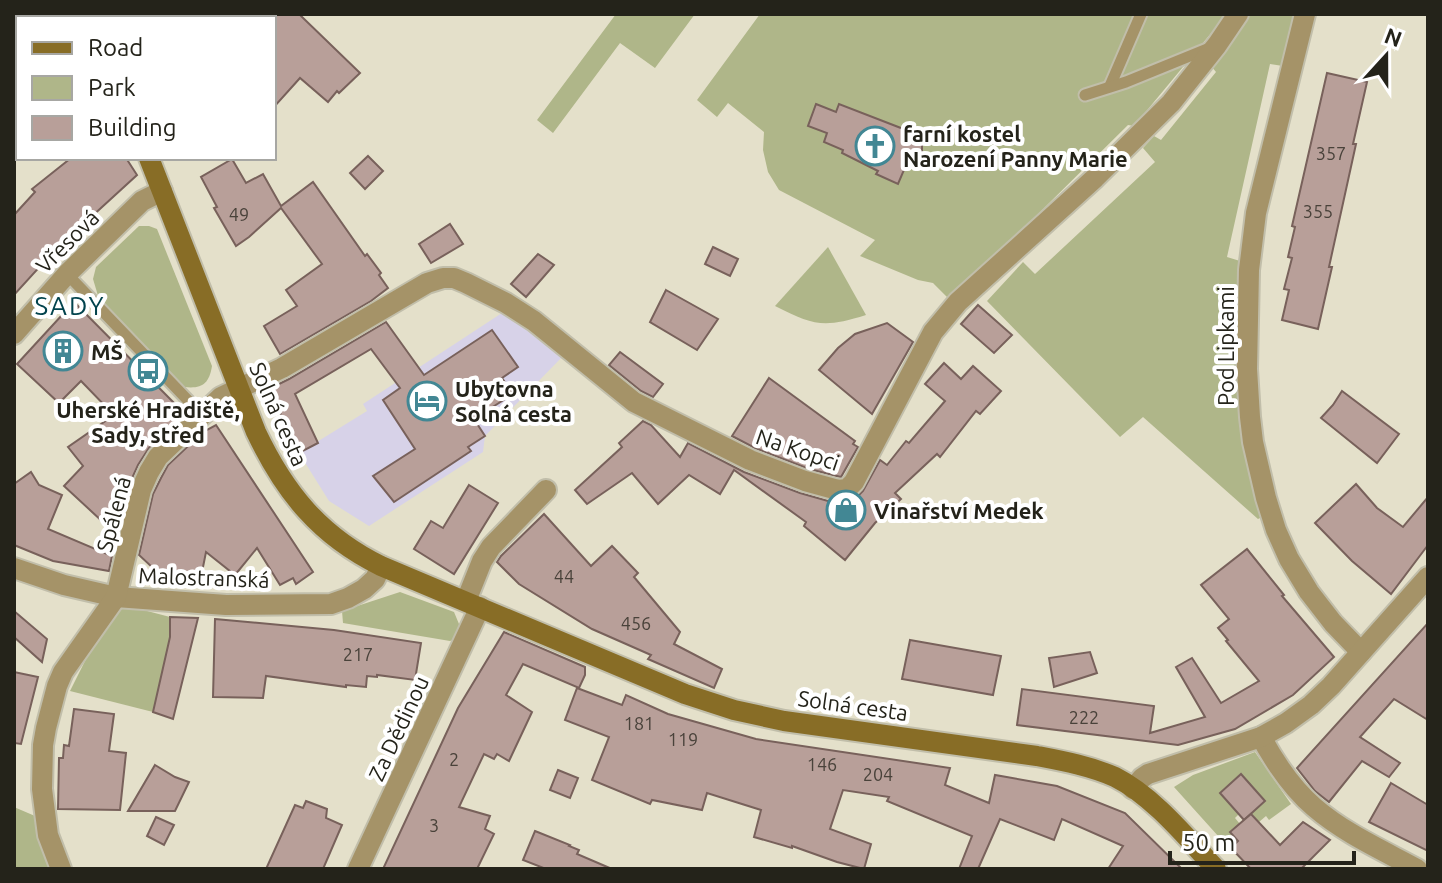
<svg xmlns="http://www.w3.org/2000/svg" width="1442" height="883" font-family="Ubuntu,sans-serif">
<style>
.commercial{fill:#d7d2e8}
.green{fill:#afb689}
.building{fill:#b89f99;stroke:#78615b;stroke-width:2}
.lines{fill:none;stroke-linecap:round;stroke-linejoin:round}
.lane-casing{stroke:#c1beaa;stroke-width:15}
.street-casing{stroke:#c1beaa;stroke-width:24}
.secondary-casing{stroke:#c1beaa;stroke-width:24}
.lane{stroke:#a59368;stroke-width:11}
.street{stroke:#a59368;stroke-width:20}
.secondary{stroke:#886d26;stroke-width:20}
.labels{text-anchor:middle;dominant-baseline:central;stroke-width:8;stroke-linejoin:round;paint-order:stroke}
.number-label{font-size:18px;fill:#49423a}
.poi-label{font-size:22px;font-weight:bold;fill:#24231a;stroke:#fff;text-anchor:start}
.street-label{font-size:22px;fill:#24231a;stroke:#fff}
.quarter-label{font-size:26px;letter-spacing:2px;fill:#02434d;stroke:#fff}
</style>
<rect width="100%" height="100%" fill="#e4e0ca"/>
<path class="commercial" d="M505,311L565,354L485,436L483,452L369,526L329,501L299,453L367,411L363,404Z"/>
<g class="green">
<path d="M616,14H695L655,68L620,43L553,133L537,120Z"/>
<path d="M760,14H1227L1134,126L1128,125L1030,222L947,297L933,283L918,280L860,256L875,240L779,190L768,172L763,150L764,132L728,103L717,117L697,100Z"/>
<path d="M1246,14H1300L1283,66L1270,64L1227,257L1240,261L1237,382L1244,453L1262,517L1258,519L1143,417L1120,437L987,301L1023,262L1035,274L1155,162L1143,148L1154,136L1161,140L1216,72L1211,66Z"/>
<path d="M139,226H149L157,229L212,366C209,384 202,389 184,387L99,299L93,279L96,267Z"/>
<path d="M828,247L866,315C824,328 814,326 775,306Z"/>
<path d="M400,592L454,612L459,624L458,638L450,641L343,623L342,611Z"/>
<path d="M132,607L170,617V637L153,712L70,691L95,641L118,610Z"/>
<path d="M1255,752L1291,804L1269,820L1266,816L1259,822L1251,813L1240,774L1220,793L1239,814L1235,818L1240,824L1230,832L1237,840L1228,847L1174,787L1193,775Z"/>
<path d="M14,807L35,816L42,849L51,869H14Z"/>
</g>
<g class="building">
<path d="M274,14H299L360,73L339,93L337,91L328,102L300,78L274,107Z"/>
<path d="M1327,73L1367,82L1353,144H1356L1329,267H1332L1318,329L1282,320L1289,290L1284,289L1292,258L1288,257L1295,227L1292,226Z"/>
<path d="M816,104L836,112L839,104L906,130L922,142V168L909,158L898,184L876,174L878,171L842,153L843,150L824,142L827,133L808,126Z"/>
<path d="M368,156L383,171L365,189L350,173Z"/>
<path d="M71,158H126L137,175L54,251L14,295V215L35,192L32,189Z"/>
<path d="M232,159L246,183L263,174L281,206L313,182L365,256L367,254L381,273L379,275L388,288L371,301L280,354L264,326L297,306L286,290L322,264L281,208L249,237L236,246L214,208L217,207L201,177Z"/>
<path d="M450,224L463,244L431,263L419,244Z"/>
<path d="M713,247L738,259L730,276L705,264Z"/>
<path d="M538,254L554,265L526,297L511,284Z"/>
<path d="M666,290L718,319L697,350L650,322Z"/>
<path d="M74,302L185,414L149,448L138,465L128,487L117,535L64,486L83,466L68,447L114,415L81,381L59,403L17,364Z"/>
<path d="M978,305L1012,335L994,353L961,324Z"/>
<path d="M386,322L424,375L492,330L518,367L502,378L513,394L474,419L485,436L468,447L471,451L394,502L373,476L415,449L383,400L400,388L371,349L295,394L318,443L299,453L269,389L289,379Z"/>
<path d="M887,323L913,342L872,414L819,370L838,348L855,334Z"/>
<path d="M620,352L663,384L653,397L641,391L609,365Z"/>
<path d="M944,363L961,379L973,366L1001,391L980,414L976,411L940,457L937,454L895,493L901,499L875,523L845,560L804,526L806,522L734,470L720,494L689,475L658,504L632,473L587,504L575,490L622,447L619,443L643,421L651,425L680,457L688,443L744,472L800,493L835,503L849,502L856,498L863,491L880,460L887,465L906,441L909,443L945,401L925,384Z"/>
<path d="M769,378L855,441L853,444L858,447L841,477L809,469L755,448L732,436Z"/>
<path d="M1342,391L1399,434L1377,463L1321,418L1333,405Z"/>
<path d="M216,425L313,572L296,584L293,578L280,585L257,548L235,575L206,552L199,587L168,582L139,555L153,494L161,478L168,465L203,432Z"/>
<path d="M31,472L39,485L62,495L48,529L112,556L109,571L53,561L14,545V484Z"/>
<path d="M1356,484L1377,508L1403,527L1428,497V545L1391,594L1352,561L1315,523Z"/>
<path d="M469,485L498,503L454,574L414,549L431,521L443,528Z"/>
<path d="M544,514L591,566L612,546L638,573L634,577L680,632L674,644L722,669L714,688L648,659L651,655L592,629L519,584L497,562L501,556Z"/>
<path d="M1247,549L1284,595L1282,596L1334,657L1293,695L1235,729L1178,745L1017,725L1022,689L1154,706L1150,733L1205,717L1176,667L1192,658L1221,703L1259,681L1226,641L1228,640L1218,628L1229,619L1201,585Z"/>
<path d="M14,611L47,639L42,662L14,637Z"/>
<path d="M170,617L198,618L173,719L153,712L170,637Z"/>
<path d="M215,619L334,630L421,643L415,680L377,675V677L367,676L366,687L346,685V687L266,676L263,698L213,697Z"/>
<path d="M1428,623V720L1394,699L1360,737L1400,763L1389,777L1362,761L1329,802L1315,791L1297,768Z"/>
<path d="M504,632L585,667V675L579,688L523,664L506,695L532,712L509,761L497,754L494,759L484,754L459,807L490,816L485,829L494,834L477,869H383L458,708Z"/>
<path d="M910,640L1001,656L993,695L902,679Z"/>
<path d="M1090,652L1097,673L1054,687L1049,658Z"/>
<path d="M14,672L38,677L21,744L14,743Z"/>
<path d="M577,688L622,705L626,695L668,714L756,739L950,768L945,785L989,803L995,775L1057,786L1125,813L1182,869H1108L1123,846L1062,819L1054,840L1000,819L978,869H959L972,836L887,801L889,797L843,790L830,829L871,844L864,869L837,862L792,846V848L754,837L761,810L707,793L702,810L652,800L650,804L592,780L609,737L565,720Z"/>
<path d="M74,709L114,714L109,751L126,753L120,810L58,809L59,758H63L64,745L69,746Z"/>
<path d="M155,765L175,777L189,782L175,811H128Z"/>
<path d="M558,770L578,778L570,798L550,790Z"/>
<path d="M1241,774L1265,801L1244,820L1220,793Z"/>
<path d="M1391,783L1428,805V851L1369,822Z"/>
<path d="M306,801L327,809L326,818L342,825L323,869H266L295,805L303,808Z"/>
<path d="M1251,814L1280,845L1303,822L1330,840L1301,869H1251L1231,848L1238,841L1230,832Z"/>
<path d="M156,817L174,825L164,845L147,836Z"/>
<path d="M535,831L570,845L569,846L579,850L577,854L612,869H546L523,860Z"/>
</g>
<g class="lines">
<defs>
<g id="lane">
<path d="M1110,86L1141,14"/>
<path d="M1085,95L1126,82L1212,47"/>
<path d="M67,274L202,415"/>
</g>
<g id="street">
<path d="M1305,14L1256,213L1249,270L1247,369L1250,417L1253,442L1266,498L1276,530L1289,559L1309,592L1333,623L1361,652"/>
<path d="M14,334L67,274L142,201L162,191"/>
<path d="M14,568L64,585L116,597L226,605L331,604L348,598L364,589L375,579L381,566"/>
<path d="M466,601L482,561L491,547L546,490"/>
<path d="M1261,737C1274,761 1293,789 1314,807C1344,833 1382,850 1417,869"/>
<path d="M1133,789L1142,778L1148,774L1261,737L1286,723L1311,705L1331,686L1428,577"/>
<path d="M61,869L48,835L42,789L43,745L46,728L57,686L63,672L116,597L141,490L149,472L158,457L221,397L282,368L427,283L443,278H454L466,283L506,303L534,321L634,402L750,460L805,481L838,490L847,489L854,482L933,332L958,302L1095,178L1171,103L1217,45L1238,14"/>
<path d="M358,869L480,607"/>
</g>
<g id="secondary">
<path d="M67,14L69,18"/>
<path d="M149,158L256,432C285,493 320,536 381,566L685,694L734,710L784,721L1037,756C1063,761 1090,766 1115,777C1153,796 1187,838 1216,869"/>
</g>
</defs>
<use href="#lane" class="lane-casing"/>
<use href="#street" class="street-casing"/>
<use href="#secondary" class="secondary-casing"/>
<use href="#lane" class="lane"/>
<use href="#street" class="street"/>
<use href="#secondary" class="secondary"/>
</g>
<defs>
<symbol id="church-ring" viewBox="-11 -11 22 22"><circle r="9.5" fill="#fff" stroke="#428794" stroke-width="1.5"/><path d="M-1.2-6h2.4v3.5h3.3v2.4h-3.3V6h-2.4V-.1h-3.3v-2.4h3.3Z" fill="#428794"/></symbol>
<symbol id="building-ring" viewBox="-11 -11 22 22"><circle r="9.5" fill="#fff" stroke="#428794" stroke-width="1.5"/><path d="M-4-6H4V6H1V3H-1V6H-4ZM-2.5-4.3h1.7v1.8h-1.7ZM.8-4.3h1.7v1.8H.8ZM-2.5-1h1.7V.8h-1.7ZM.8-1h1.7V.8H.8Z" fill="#428794"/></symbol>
<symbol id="bus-ring" viewBox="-11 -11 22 22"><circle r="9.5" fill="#fff" stroke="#428794" stroke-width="1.5"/><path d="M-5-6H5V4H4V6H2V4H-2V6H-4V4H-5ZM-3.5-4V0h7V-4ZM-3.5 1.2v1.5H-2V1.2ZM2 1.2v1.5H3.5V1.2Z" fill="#428794"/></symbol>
<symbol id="hotel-ring" viewBox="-11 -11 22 22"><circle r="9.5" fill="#fff" stroke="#428794" stroke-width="1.5"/><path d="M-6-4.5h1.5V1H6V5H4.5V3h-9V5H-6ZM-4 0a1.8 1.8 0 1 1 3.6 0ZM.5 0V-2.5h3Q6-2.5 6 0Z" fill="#428794"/></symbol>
<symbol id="shop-ring" viewBox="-11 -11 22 22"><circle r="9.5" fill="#fff" stroke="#428794" stroke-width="1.5"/><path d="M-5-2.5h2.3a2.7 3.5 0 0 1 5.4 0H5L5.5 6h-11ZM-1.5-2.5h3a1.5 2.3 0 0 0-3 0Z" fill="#428794"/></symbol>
</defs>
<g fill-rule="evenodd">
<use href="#church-ring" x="853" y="124" width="44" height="44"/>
<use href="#building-ring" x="41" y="329" width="44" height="44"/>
<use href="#bus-ring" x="126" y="349" width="44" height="44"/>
<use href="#hotel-ring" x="405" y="379" width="44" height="44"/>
<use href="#shop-ring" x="824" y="488" width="44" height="44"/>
</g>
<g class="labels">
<g class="number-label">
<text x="1331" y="153">357</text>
<text x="1318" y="211">355</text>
<text x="239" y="214">49</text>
<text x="564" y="576">44</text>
<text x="636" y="623">456</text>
<text x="358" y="654">217</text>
<text x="1084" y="717">222</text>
<text x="639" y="723">181</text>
<text x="683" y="739">119</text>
<text x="454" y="759">2</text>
<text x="822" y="764">146</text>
<text x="878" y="774">204</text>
<text x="434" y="825">3</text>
</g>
<g class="poi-label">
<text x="903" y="133">farní kostel<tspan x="903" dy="25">Narození Panny Marie</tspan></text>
<text x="91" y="351">MŠ</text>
<text x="455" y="388">Ubytovna<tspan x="455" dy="25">Solná cesta</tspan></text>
<text x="148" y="409" text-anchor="middle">Uherské Hradiště,<tspan x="148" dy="25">Sady, střed</tspan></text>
<text x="874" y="510">Vinařství Medek</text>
</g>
<g class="street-label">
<text transform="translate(67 241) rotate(-45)">Vřesová</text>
<text transform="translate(1225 346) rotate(-90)">Pod Lipkami</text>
<text transform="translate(279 414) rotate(66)">Solná cesta</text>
<text transform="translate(798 449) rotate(19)">Na Kopci</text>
<text transform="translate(113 514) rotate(-75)">Spálená</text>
<text transform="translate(204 577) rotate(2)">Malostranská</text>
<text transform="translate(853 705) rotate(8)">Solná cesta</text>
<text transform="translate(398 728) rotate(-65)">Za Dědinou</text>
</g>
<g class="quarter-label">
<text x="70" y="305">SADY</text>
</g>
</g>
<rect width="1442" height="883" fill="none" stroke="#24231a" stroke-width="32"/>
<rect x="16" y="16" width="260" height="144" fill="#ffffff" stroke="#a7a7a3" stroke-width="2"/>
<rect x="32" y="42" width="40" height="12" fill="#886d26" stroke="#a7a7a3" stroke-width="2"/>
<text x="88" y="56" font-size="24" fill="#24231a">Road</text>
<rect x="32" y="76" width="40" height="24" fill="#afb689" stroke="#a7a7a3" stroke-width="2"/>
<text x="88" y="96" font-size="24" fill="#24231a">Park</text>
<rect x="32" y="116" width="40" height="24" fill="#b89f99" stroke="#a7a7a3" stroke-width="2"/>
<text x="88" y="136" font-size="24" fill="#24231a">Building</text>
<g transform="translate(1386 56) rotate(21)" stroke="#ffffff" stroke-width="6" paint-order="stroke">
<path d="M0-6L14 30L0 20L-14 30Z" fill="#24231a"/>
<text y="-12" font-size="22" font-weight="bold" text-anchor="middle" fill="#24231a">N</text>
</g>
<path d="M1170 851v12h184v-12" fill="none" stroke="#24231a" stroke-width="4"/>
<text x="1182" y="851" font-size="24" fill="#24231a" stroke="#ffffff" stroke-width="6" paint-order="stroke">50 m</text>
</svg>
